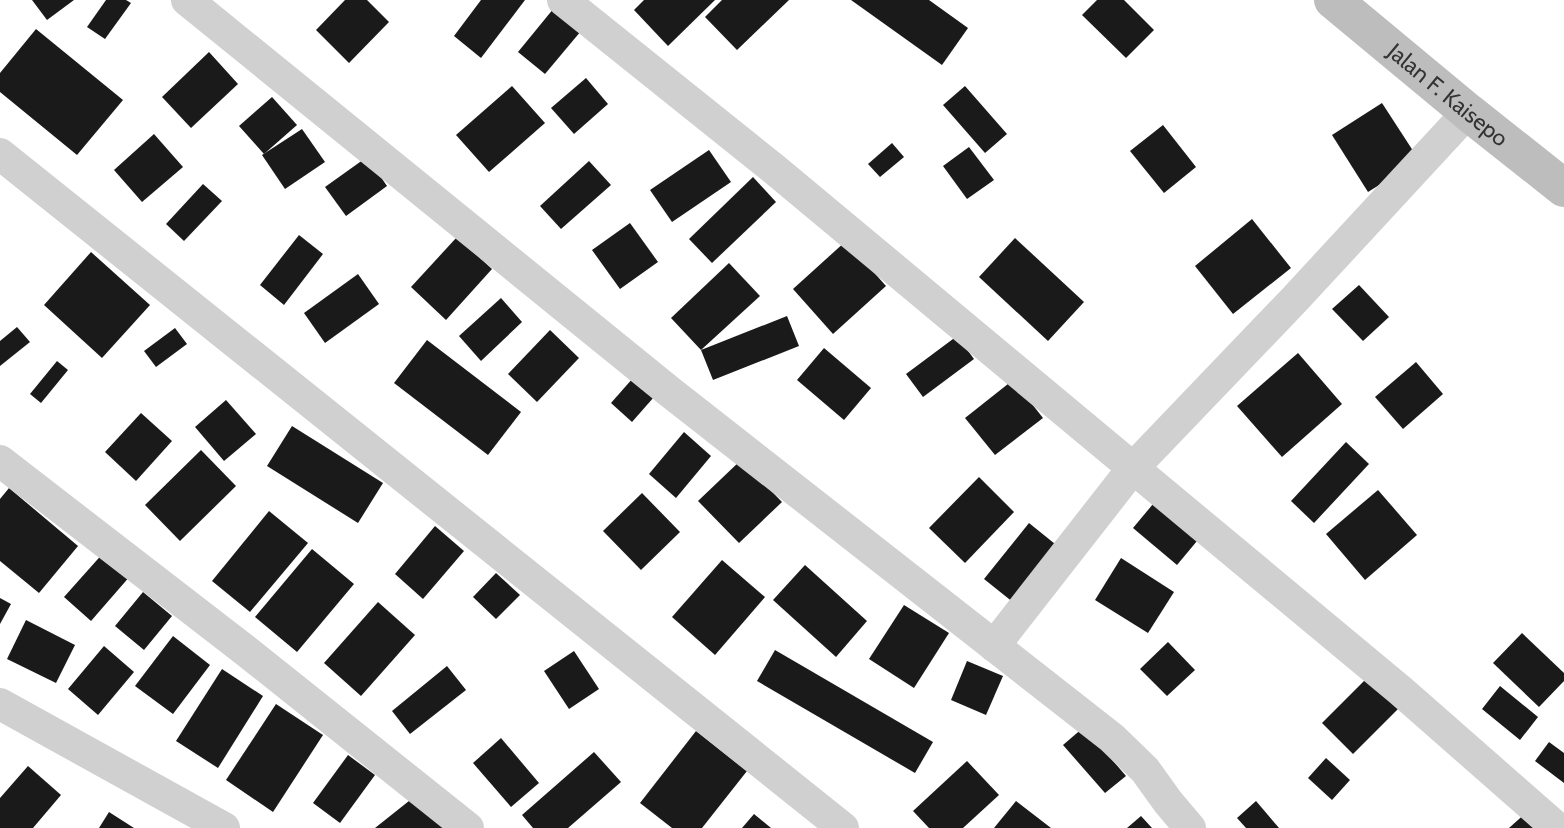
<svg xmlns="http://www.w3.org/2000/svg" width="1564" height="828" font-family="Cabin,sans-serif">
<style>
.building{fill:#1a1a1a}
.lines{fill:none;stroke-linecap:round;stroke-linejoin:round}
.street{stroke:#d0d0d0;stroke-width:32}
.secondary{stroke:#bdbdbd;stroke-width:38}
.labels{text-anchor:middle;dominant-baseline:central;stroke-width:7;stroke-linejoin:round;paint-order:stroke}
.street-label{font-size:23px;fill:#333;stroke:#fff}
</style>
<rect width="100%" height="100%" fill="#fff"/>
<g class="building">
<path d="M32,0H74L47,20Z"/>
<path d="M106,0H126L131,3L105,39L87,27Z"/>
<path d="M345,0H367L389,22L349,63L316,30Z"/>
<path d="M481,0H525L481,58L454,36Z"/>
<path d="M644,0H715L668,46L634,10Z"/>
<path d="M722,0H789L737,50L705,17Z"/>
<path d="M851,0H929L968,28L942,65Z"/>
<path d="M1097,0H1124L1154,30L1126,58L1082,15Z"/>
<path d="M554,8L581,31L545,74L518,52Z"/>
<path d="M36,29L123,100L77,155L0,92V73Z"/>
<path d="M209,52L238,84L191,128L162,97Z"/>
<path d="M586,78L608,104L574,134L551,108Z"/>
<path d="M512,86L545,123L489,172L456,135Z"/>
<path d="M965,86L1007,134L985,153L943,105Z"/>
<path d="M272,97L297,125L264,154L239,126Z"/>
<path d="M1382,103L1419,160L1368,192L1332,135Z"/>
<path d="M1163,125L1196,167L1164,193L1130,151Z"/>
<path d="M302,129L325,162L285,189L262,155Z"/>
<path d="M154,134L183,167L142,202L114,170Z"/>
<path d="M892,143L904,157L880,177L868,164Z"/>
<path d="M969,147L994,180L967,199L943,166Z"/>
<path d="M709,150L731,182L672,222L650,190Z"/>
<path d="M367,157L387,186L346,216L325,187Z"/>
<path d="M589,161L611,185L561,229L540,206Z"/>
<path d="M753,177L776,202L712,263L689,239Z"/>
<path d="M203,184L222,201L184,241L166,224Z"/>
<path d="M1252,219L1291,268L1233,314L1195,266Z"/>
<path d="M630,223L658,262L620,289L592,250Z"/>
<path d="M299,235L323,254L284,305L260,285Z"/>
<path d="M457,237L492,269L446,320L411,287Z"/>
<path d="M1015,238L1084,302L1048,341L979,277Z"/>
<path d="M846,241L886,286L833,334L793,289Z"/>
<path d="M91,252L150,305L102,358L44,305Z"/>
<path d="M729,263L760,296L701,350L671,318Z"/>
<path d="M358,274L379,304L325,343L304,313Z"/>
<path d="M1359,285L1389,317L1363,341L1332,309Z"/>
<path d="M501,298L522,322L481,361L459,336Z"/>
<path d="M787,316L799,346L713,380L701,350Z"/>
<path d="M17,327L30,342L0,366V341Z"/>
<path d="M175,328L187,344L156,367L144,351Z"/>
<path d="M550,330L579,358L537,402L508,374Z"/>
<path d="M957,336L974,359L923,397L906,374Z"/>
<path d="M427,340L521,412L488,455L394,383Z"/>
<path d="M824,348L871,388L844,420L797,380Z"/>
<path d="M1298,353L1342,404L1282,457L1237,406Z"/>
<path d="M57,361L68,370L41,403L30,394Z"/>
<path d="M1416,362L1443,394L1403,429L1375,397Z"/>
<path d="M633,378L654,397L632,422L611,403Z"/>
<path d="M1013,380L1043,418L995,455L965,418Z"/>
<path d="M226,400L256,434L224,461L195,427Z"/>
<path d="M141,413L172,441L136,481L105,452Z"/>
<path d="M292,426L383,483L358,523L267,466Z"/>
<path d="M684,432L711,456L676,498L649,474Z"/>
<path d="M1346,442L1369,464L1314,523L1291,501Z"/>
<path d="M201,450L236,486L180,541L145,505Z"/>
<path d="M741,460L782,502L739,543L698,501Z"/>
<path d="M979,477L1014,512L965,563L929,528Z"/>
<path d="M9,488L78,546L39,593L0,561V499Z"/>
<path d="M1378,490L1417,535L1365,580L1326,534Z"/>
<path d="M642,493L680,532L641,570L603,531Z"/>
<path d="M1158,498L1202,535L1177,565L1133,528Z"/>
<path d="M269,511L308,543L250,612L212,581Z"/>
<path d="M1029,523L1060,548L1014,603L984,579Z"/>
<path d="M435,526L464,551L423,599L395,574Z"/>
<path d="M312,549L354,584L297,652L255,617Z"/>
<path d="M105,551L131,575L91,621L64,597Z"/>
<path d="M1121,558L1174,592L1148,633L1095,600Z"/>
<path d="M722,560L765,597L715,655L672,617Z"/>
<path d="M805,565L867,621L836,657L773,600Z"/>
<path d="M496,573L520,595L496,619L473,597Z"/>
<path d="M143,592L172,616L144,650L115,626Z"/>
<path d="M0,598L11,604L0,624Z"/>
<path d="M378,602L415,635L361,696L324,663Z"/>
<path d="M904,605L949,633L914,688L869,659Z"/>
<path d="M26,620L75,645L56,683L7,659Z"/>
<path d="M1522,633L1564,673V681L1539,707L1493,663Z"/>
<path d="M173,636L210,665L173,714L135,686Z"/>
<path d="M1168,642L1195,670L1167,696L1140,669Z"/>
<path d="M104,646L134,672L98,715L68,689Z"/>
<path d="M775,650L933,742L915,773L757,681Z"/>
<path d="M574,651L599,689L569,709L544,671Z"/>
<path d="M967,661L1003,676L986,715L951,700Z"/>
<path d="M447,666L466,690L410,734L392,711Z"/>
<path d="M222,669L263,696L218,768L176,741Z"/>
<path d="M1370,675L1401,706L1353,754L1322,723Z"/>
<path d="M1500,686L1538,717L1520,740L1482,709Z"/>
<path d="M276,704L323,735L273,812L226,780Z"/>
<path d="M1084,727L1126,776L1105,793L1063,745Z"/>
<path d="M696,731L747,771L702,828H672L640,803Z"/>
<path d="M501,738L539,783L511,807L473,763Z"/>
<path d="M1549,742L1564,753V783L1535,761Z"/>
<path d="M594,752L621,782L568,828H533L522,815Z"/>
<path d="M348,755L375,775L340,823L313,803Z"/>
<path d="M1326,758L1350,780L1332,800L1308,778Z"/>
<path d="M967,761L999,795L963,828H929L913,811Z"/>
<path d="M28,766L61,795L33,828H0V798Z"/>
<path d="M419,793L446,828H375Z"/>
<path d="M1016,801L1051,828H994Z"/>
<path d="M1256,801L1279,828H1246L1237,818Z"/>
<path d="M1528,811L1544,828H1509Z"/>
<path d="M109,812L134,828H99Z"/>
<path d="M754,814L771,828H742Z"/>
<path d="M1141,816L1152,828H1127Z"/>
</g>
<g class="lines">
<g class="street">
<path d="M187,0L670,392L1112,738L1145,770L1168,802L1190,828"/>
<path d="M563,0L774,169L1133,468L1294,300L1468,112"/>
<path d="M0,154L843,828"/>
<path d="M0,461L246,651L468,828"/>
<path d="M994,646L1133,468L1401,691L1557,828"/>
<path d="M0,704L224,828"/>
</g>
<path class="secondary" id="s1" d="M1333,0L1468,112L1564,188"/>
</g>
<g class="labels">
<g class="street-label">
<text stroke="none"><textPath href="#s1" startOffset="149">Jalan F. Kaisepo</textPath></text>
</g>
</g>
</svg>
